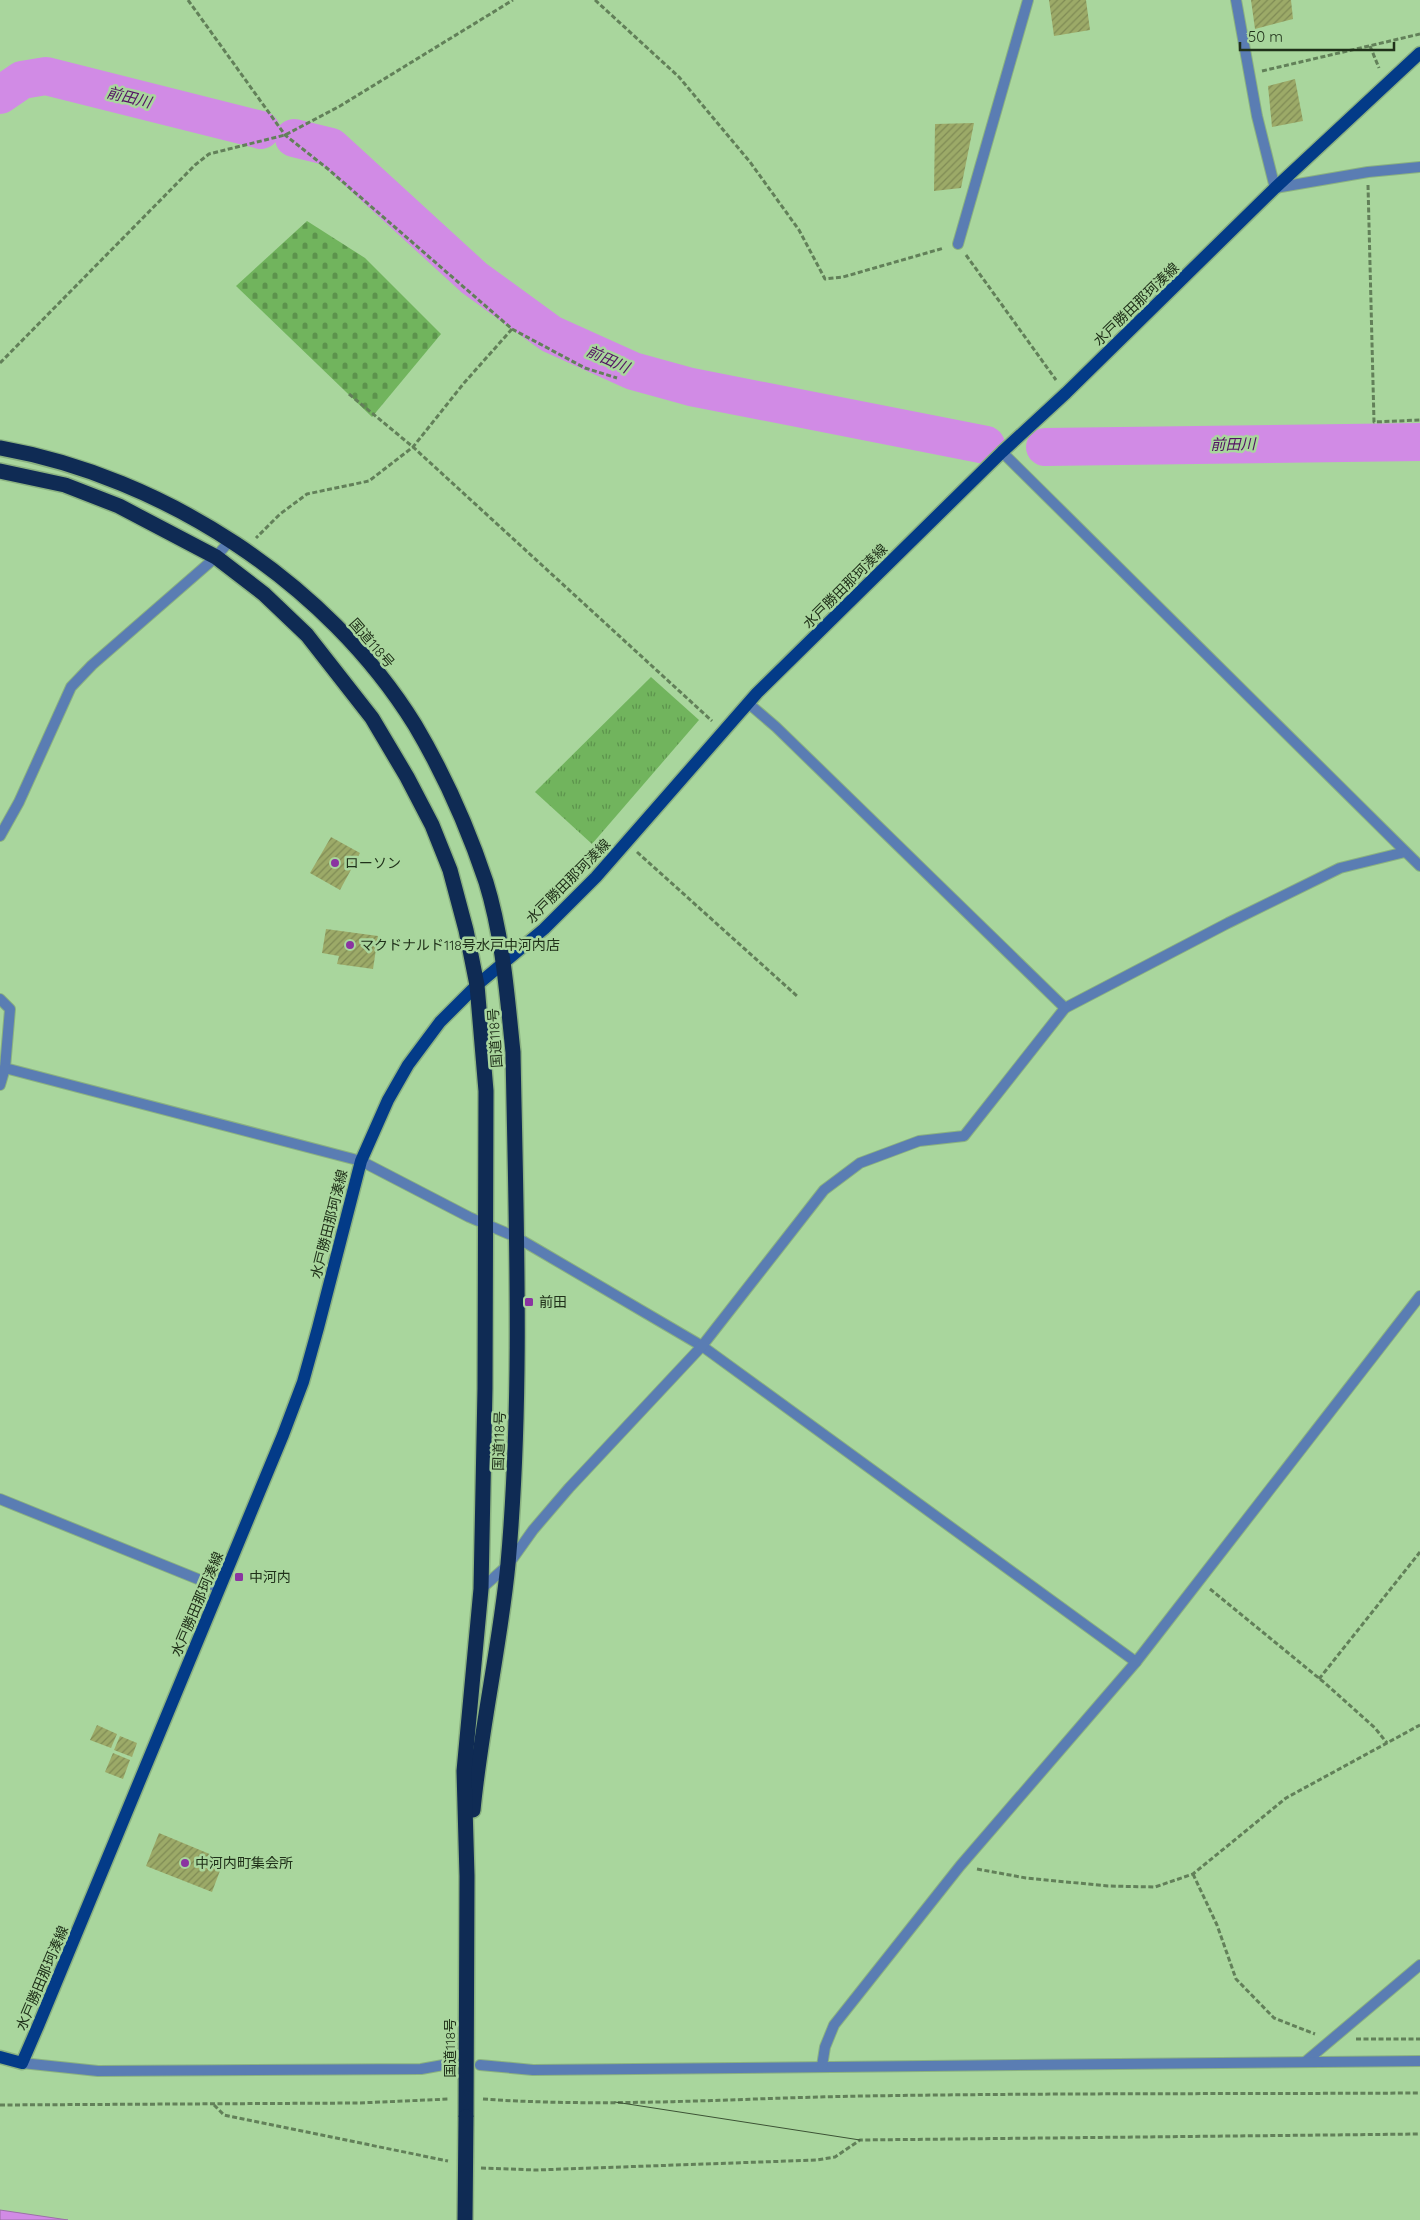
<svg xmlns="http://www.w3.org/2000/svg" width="1420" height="2220" font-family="Quicksand,'Noto Sans JP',sans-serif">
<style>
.grass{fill:url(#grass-tufts)}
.cemetery{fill:url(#cemetery-stones)}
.water{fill:#d18be5;stroke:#9c70a8}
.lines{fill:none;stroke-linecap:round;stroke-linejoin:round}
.river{stroke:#d18be5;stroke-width:38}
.building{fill:url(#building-hatch)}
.street-tunnel{stroke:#8eb583;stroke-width:10;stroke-dasharray:10 5;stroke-linecap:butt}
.street-casing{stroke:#8bb280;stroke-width:12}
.primary-casing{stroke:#8bb280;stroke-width:15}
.highway-casing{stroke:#8bb280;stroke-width:18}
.path{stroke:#628059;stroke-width:3;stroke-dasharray:5 2.5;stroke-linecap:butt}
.street{stroke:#5a7db3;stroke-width:10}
.primary{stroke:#033b88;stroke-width:12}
.highway{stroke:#0f2b54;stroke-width:15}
.tram{stroke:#3c5335;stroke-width:1}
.highway-bridge-casing{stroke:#8bb280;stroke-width:18;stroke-linecap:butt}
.highway-bridge{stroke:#0f2b54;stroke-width:15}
.poi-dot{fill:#8a34a1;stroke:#a9d69d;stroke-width:2}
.labels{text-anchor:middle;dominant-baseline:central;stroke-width:5;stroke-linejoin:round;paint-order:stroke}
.street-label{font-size:14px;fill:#20311a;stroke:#a9d69d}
.poi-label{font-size:14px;fill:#20311a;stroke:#a9d69d;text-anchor:start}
.water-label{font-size:15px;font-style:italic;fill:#521162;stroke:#a9d69d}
</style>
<defs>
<pattern id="grass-tufts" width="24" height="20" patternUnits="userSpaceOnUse" patternTransform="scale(1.25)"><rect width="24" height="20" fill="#71b45d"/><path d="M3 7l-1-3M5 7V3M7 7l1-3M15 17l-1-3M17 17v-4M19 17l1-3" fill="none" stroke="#5c934c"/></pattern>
<pattern id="cemetery-stones" width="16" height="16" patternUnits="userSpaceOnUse" patternTransform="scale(1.25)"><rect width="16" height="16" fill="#71b45d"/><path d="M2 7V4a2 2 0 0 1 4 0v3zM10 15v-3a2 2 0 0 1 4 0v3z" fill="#5c934c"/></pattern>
<pattern id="building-hatch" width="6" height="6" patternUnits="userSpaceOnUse" patternTransform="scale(1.25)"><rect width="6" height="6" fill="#9caa68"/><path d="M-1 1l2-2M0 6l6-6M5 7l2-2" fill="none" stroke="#7f8b55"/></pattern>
</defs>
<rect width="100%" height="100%" fill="#a9d69d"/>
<path class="grass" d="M651,677L699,720L592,844L535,792Z"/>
<path class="cemetery" d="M307,221L365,258L441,334L372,417L236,286Z"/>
<path class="water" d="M0,2210L68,2220H0Z"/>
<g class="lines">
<g class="river">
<path d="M0,95L22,80L46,76L261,130"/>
<path d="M294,138L331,147L474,278L551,334L633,371L691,387L986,445"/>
<path d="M1045,447L1420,442"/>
</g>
</g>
<g class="building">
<path d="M1049,0H1086L1090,30L1054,36Z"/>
<path d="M1251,0H1291L1293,19L1255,29Z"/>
<path d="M1295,79L1303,121L1272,127L1268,86Z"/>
<path d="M974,123L961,188L934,191L935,124Z"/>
<path d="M331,837L360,853L340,890L310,873Z"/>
<path d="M326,929L378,936L373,969L337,964L339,956L322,953Z"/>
<path d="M97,1725L117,1734L111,1748L90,1740Z"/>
<path d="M120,1736L137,1743L132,1757L114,1750Z"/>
<path d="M113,1753L130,1760L123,1779L105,1772Z"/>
<path d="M159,1833L224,1860L212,1892L146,1866Z"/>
</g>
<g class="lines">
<path class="street-tunnel" d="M449,2064L480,2065"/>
<defs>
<g id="street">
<path d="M1236,0L1257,116L1275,188L1368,172L1420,167"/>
<path d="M958,244L1028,0"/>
<path d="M1002,452L1420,866"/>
<path d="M0,836L19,802L71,687L92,665L216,557L231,539"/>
<path d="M0,999L10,1009L5,1068L361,1161L469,1217L516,1237L702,1346L1136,1662"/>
<path d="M1065,1008L1228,923L1340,868L1405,852"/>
<path d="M0,1085L5,1068"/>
<path d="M0,1499L220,1588"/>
<path d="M481,1589L508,1565L533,1530L569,1488L702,1346L824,1190L860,1163L919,1141L964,1136L1065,1008L776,727L748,703"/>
<path d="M1305,2062L1420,1965"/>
<path d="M22,2063L98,2071L421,2069L449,2064"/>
<path d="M480,2065L533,2070L1420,2061"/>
<path d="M822,2066L825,2047L834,2025L960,1866L1136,1662L1420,1296"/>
</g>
<path id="primary" d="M0,2057L22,2063L38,2026L283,1435L303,1382L318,1328L361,1161L388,1100L408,1065L440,1022L477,985L544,929L596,877L757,693L1002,452L1066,393L1275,188L1420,53"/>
<g id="highway">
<path d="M0,448C164,477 327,583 415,725C444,774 468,828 486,882C503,937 507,995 513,1052C516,1222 523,1394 508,1564C500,1646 481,1727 473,1810"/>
<path d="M0,471L65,485L119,506L216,557L264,594L307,635L372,718L407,777L432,825L450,870L466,930L477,985L486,1091L485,1388L481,1589L464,1771L467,1876L466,2117"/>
</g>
</defs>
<use href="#street" class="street-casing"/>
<use href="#primary" class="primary-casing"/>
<use href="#highway" class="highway-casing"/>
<g class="path">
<path d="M188,0L285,135L328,169L512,329L464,383L413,447L369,481L307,494L280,514L256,538"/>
<path d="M595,0L679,77L750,162L799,230L825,279L843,277L944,248"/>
<path d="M1370,46L1379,68"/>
<path d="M1262,71L1420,34"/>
<path d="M1368,185L1374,422L1420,420"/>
<path d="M966,255L1056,380"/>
<path d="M512,329L585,368L617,378"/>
<path d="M0,363L195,165L209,154L285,135L340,106L513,0"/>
<path d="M349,394L413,447L712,721"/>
<path d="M637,852L797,996"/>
<path d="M1210,1589L1326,1684L1375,1728L1387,1743"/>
<path d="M1319,1679L1420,1552"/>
<path d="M977,1869L1026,1878L1108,1886L1155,1887L1193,1874L1286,1798L1420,1725"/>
<path d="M1193,1874L1217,1925L1236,1979L1274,2018L1315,2034"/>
<path d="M1356,2039H1420"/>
<path d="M483,2099C610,2108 737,2098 864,2096C1049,2093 1235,2094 1420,2093"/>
<path d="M0,2105L359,2103L449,2099"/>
<path d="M214,2105L224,2115L448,2161"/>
<path d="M481,2168L536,2170L817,2160L835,2157L860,2140L1420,2134"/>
</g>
<use href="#street" class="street"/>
<use href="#primary" class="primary"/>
<use href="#highway" class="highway"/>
<path class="tram" d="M615,2102L860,2140"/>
<defs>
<path id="highway-bridge" d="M465,2220L466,2117"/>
</defs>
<use href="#highway-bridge" class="highway-bridge-casing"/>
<use href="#highway-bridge" class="highway-bridge"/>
</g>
<g class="poi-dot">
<circle cx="335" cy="863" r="5"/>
<circle cx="350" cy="945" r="5"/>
<rect x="524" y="1297" width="10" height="10" rx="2.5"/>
<rect x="234" y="1572" width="10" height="10" rx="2.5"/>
<circle cx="185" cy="1863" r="5"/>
</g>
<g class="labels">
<g class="street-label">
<text transform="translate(1136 304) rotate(-44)">水戸勝田那珂湊線</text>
<text transform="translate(845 586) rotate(-45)">水戸勝田那珂湊線</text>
<text transform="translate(372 643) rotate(49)">国道118号</text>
<text transform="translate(568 881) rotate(-45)">水戸勝田那珂湊線</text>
<text transform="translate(495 1038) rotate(-94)">国道118号</text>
<text transform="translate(329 1224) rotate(-76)">水戸勝田那珂湊線</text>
<text transform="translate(499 1441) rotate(-88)">国道118号</text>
<text transform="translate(197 1604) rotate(-67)">水戸勝田那珂湊線</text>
<text transform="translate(42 1978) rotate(-67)">水戸勝田那珂湊線</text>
<text transform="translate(450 2048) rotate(-90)">国道118号</text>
</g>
<g class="poi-label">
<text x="345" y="863">ローソン</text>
<text x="360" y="945">マクドナルド118号水戸中河内店</text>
<text x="539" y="1302">前田</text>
<text x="249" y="1577">中河内</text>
<text x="195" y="1863">中河内町集会所</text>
</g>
<g class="water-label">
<text transform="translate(129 97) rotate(14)">前田川</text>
<text transform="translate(608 359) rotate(24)">前田川</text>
<text transform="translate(1233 444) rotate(-1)">前田川</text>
</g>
</g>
<path d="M1240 42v8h154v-8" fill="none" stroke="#20311a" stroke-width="2.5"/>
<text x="1248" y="42" font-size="15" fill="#20311a" stroke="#a9d69d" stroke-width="4" paint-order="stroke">50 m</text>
</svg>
